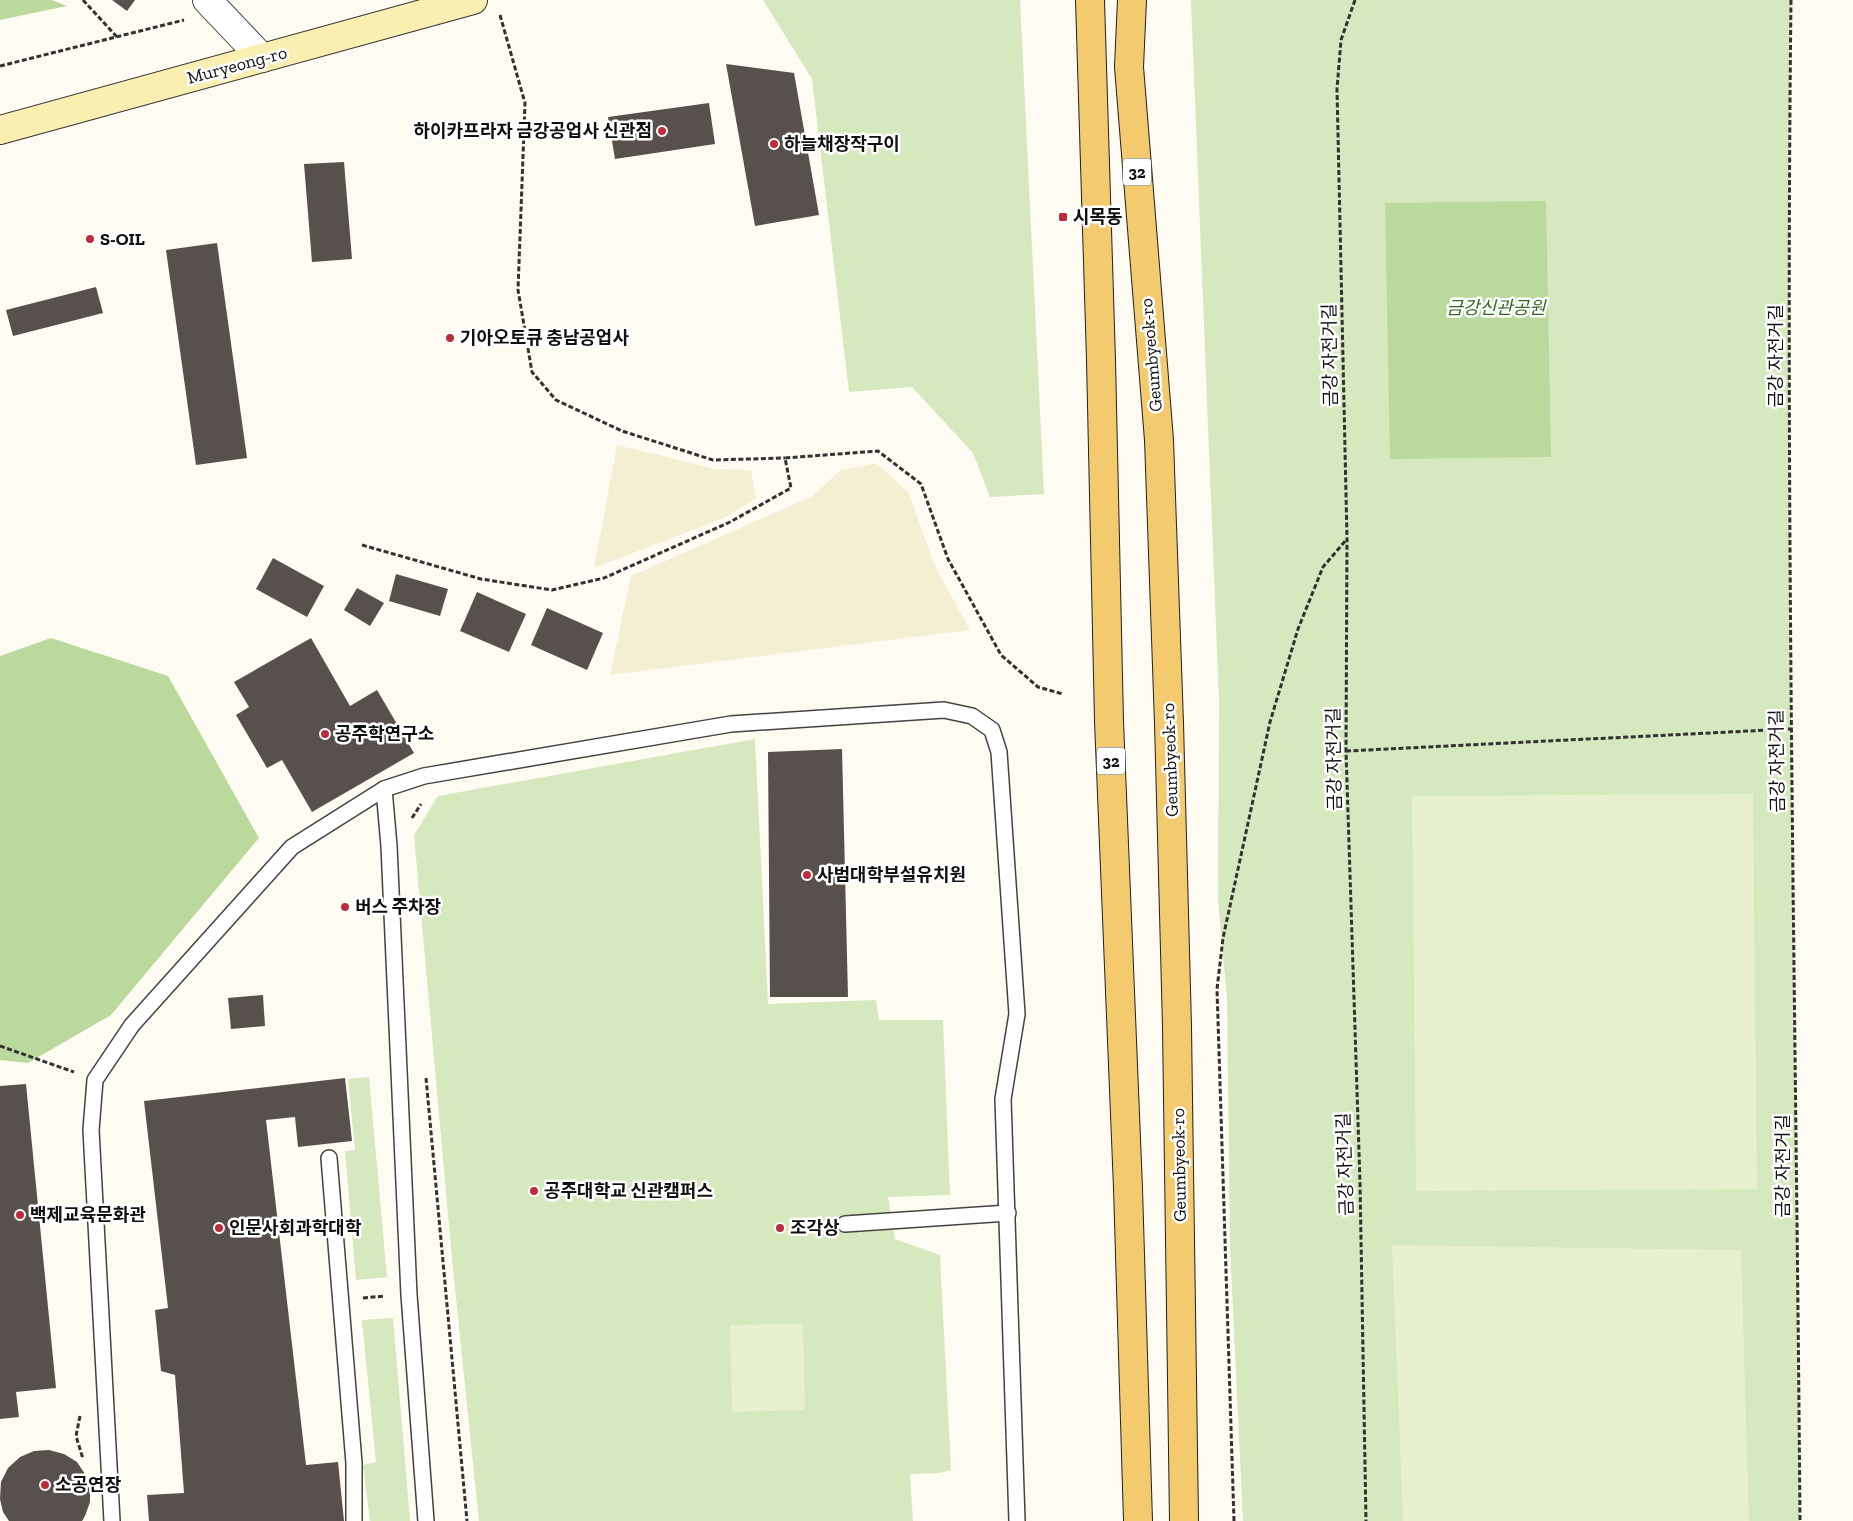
<svg xmlns="http://www.w3.org/2000/svg" width="1853" height="1521" font-family="'Zilla Slab','Noto Sans KR',serif">
<style>
.farmland{fill:#f4efd3}
.green{fill:#d6e8bd}
.forest{fill:#bbd89d}
.pitch{fill:#e6f0ce}
.building{fill:#58504c}
.lines{fill:none;stroke-linecap:round;stroke-linejoin:round}
.lane-casing{stroke:#434343;stroke-width:18}
.street-casing{stroke:#434343;stroke-width:30}
.secondary-casing{stroke:#323232;stroke-width:30}
.primary-casing{stroke:#212121;stroke-width:30}
.path{stroke:#323232;stroke-width:3;stroke-dasharray:5 2.5;stroke-linecap:butt}
.lane{stroke:#fff;stroke-width:15}
.street{stroke:#fff;stroke-width:28}
.secondary{stroke:#fbeeb1;stroke-width:28}
.primary{stroke:#f3ca6e;stroke-width:28}
.poi-dot{fill:#bb2c3c;stroke:#fff;stroke-width:2}
.labels{text-anchor:middle;dominant-baseline:central;stroke-width:5;stroke-linejoin:round;paint-order:stroke}
.shield{fill:#fff;stroke:#585858;stroke-width:1}
.shield-label{font-size:16px;font-weight:bold;fill:#101010}
.street-label{font-size:18px;fill:#101010;stroke:#fff}
.poi-label{font-size:18px;font-weight:bold;fill:#101010;stroke:#fff;text-anchor:start}
.park-label{font-size:18px;font-style:italic;fill:#346622;stroke:#fff}
</style>
<rect width="100%" height="100%" fill="#fefbf3"/>
<g class="farmland">
<path d="M617,445L715,469L751,470L756,498L722,519L594,568Z"/>
<path d="M876,463L909,493L934,564L970,630L610,675L631,576L813,496L840,470Z"/>
</g>
<g class="green">
<path d="M763,0H1020L1044,494L990,497L973,453L912,387L849,392L812,79Z"/>
<path d="M1191,0H1791C1785,507 1796,1014 1800,1521H1243L1230,1247L1227,999L1218,901L1219,700Z"/>
<path d="M755,739L768,1004L876,1000L879,1020H943L950,1195L888,1197L895,1239L940,1255L951,1470L939,1473L910,1474L913,1521H479L452,1259L414,835L438,796Z"/>
<path d="M369,1077L387,1277L356,1280L345,1151L355,1150L348,1079Z"/>
<path d="M393,1318L410,1521H370L363,1465L376,1462L362,1320Z"/>
</g>
<g class="forest">
<path d="M0,0H52L67,6L0,20Z"/>
<path d="M1546,201L1551,457L1390,459L1385,203Z"/>
<path d="M51,638L168,676L259,838L111,1015L28,1063L0,1060V656Z"/>
</g>
<g class="pitch">
<path d="M1753,794L1757,1189L1416,1191L1412,796Z"/>
<path d="M1392,1245L1741,1250L1749,1521H1403Z"/>
<path d="M803,1324L805,1410L732,1412L730,1325Z"/>
</g>
<g class="building">
<path d="M112,0H135L127,11Z"/>
<path d="M726,64L794,73L819,215L755,226Z"/>
<path d="M709,103L715,144L615,159L608,117Z"/>
<path d="M344,162L352,259L312,262L304,164Z"/>
<path d="M217,243L247,458L196,465L166,250Z"/>
<path d="M96,287L103,313L13,336L6,310Z"/>
<path d="M273,558L324,586L307,617L256,589Z"/>
<path d="M396,574L448,589L440,616L389,601Z"/>
<path d="M357,588L384,603L370,626L344,610Z"/>
<path d="M477,592L526,614L509,652L460,631Z"/>
<path d="M547,608L603,633L587,670L531,645Z"/>
<path d="M311,638L350,706L377,690L414,753L312,812L282,760L267,768L236,715L249,707L234,682Z"/>
<path d="M842,749L848,997H770L768,752Z"/>
<path d="M263,995L265,1026L231,1029L228,998Z"/>
<path d="M345,1078L352,1141L298,1147L295,1117L266,1120L306,1465L338,1462L344,1521H149L147,1495L184,1493L175,1375L161,1371L155,1310L168,1308L144,1101Z"/>
<path d="M26,1084L56,1388L16,1392L19,1417L0,1419V1086Z"/>
<path d="M49,1450L64,1454L77,1462L85,1474L90,1488V1502L85,1516L82,1521H9L3,1512L0,1499L1,1482L8,1468L20,1457L34,1451Z"/>
</g>
<g class="lines">
<defs>
<g id="lane">
<path d="M384,789L389,846L409,1295L426,1521"/>
<path d="M329,1158L354,1463V1521"/>
<path d="M845,1224L1008,1213"/>
<path d="M112,1521L91,1130L95,1080L132,1025L292,847L384,789L424,776L731,724L944,710L972,716L992,730L999,752L1017,1014L1003,1099L1017,1521"/>
</g>
<path id="street" d="M207,0L262,58"/>
<path id="secondary" d="M0,130L473,0"/>
<g id="primary">
<path d="M1090,0L1101,360L1109,721L1128,1188L1138,1521"/>
<path d="M1132,0L1129,67L1159,440L1169,723L1177,1027L1184,1521"/>
</g>
</defs>
<use href="#lane" class="lane-casing"/>
<use href="#street" class="street-casing"/>
<use href="#secondary" class="secondary-casing"/>
<use href="#primary" class="primary-casing"/>
<g class="path">
<path d="M83,0L117,37"/>
<path d="M1355,0L1341,40L1337,89L1347,539L1346,751L1360,1183L1366,1521"/>
<path d="M1791,0C1785,507 1796,1014 1800,1521"/>
<path d="M500,15L525,103L518,290L532,372L556,400L622,431L713,460L785,458"/>
<path d="M0,66L184,20"/>
<path d="M362,545L481,579L552,590L604,578L730,522L791,488L785,458L878,451L921,484L948,559L1001,655L1038,687L1063,694"/>
<path d="M1346,751L1790,729"/>
<path d="M412,818L421,804"/>
<path d="M0,1046L74,1072"/>
<path d="M426,1078L467,1521"/>
<path d="M363,1298L385,1296"/>
<path d="M80,1416L76,1436L83,1459"/>
<path d="M1234,1521L1217,989L1223,938L1270,722L1298,629L1323,567L1347,539"/>
</g>
<use href="#lane" class="lane"/>
<use href="#street" class="street"/>
<use href="#secondary" class="secondary"/>
<use href="#primary" class="primary"/>
</g>
<g class="poi-dot">
<circle cx="662" cy="131" r="5"/>
<circle cx="774" cy="144" r="5"/>
<rect x="1058" y="212" width="10" height="10" rx="2.5"/>
<circle cx="90" cy="239" r="5"/>
<circle cx="450" cy="338" r="5"/>
<circle cx="325" cy="734" r="5"/>
<circle cx="807" cy="875" r="5"/>
<circle cx="345" cy="907" r="5"/>
<circle cx="534" cy="1191" r="5"/>
<circle cx="20" cy="1215" r="5"/>
<circle cx="219" cy="1228" r="5"/>
<circle cx="780" cy="1228" r="5"/>
<circle cx="45" cy="1485" r="5"/>
</g>
<g class="labels">
<g class="shield">
<rect x="1123" y="158.5" width="28" height="27" rx="4"/>
<rect x="1097" y="747.5" width="28" height="27" rx="4"/>
</g>
<g class="shield-label">
<text x="1137" y="172">32</text>
<text x="1111" y="761">32</text>
</g>
<g class="street-label">
<text transform="translate(237 65) rotate(-15)">Muryeong-ro</text>
<text transform="translate(1151 355) rotate(-95)">Geumbyeok-ro</text>
<text transform="translate(1330 355) rotate(-91)">금강 자전거길</text>
<text transform="translate(1776 356) rotate(-90)">금강 자전거길</text>
<text transform="translate(1334 759) rotate(-91)">금강 자전거길</text>
<text transform="translate(1170 760) rotate(-92)">Geumbyeok-ro</text>
<text transform="translate(1777 761) rotate(-91)">금강 자전거길</text>
<text transform="translate(1345 1164) rotate(-92)">금강 자전거길</text>
<text transform="translate(1179 1165) rotate(-91)">Geumbyeok-ro</text>
<text transform="translate(1783 1166) rotate(-90)">금강 자전거길</text>
</g>
<g class="poi-label">
<text x="652" y="131" text-anchor="end">하이카프라자 금강공업사 신관점</text>
<text x="784" y="144">하늘채장작구이</text>
<text x="1073" y="217">시목동</text>
<text x="100" y="239">S-OIL</text>
<text x="460" y="338">기아오토큐 충남공업사</text>
<text x="335" y="734">공주학연구소</text>
<text x="817" y="875">사범대학부설유치원</text>
<text x="355" y="907">버스 주차장</text>
<text x="544" y="1191">공주대학교 신관캠퍼스</text>
<text x="30" y="1215">백제교육문화관</text>
<text x="229" y="1228">인문사회과학대학</text>
<text x="790" y="1228">조각상</text>
<text x="55" y="1485">소공연장</text>
</g>
<g class="park-label">
<text x="1496" y="308">금강신관공원</text>
</g>
</g>
</svg>
